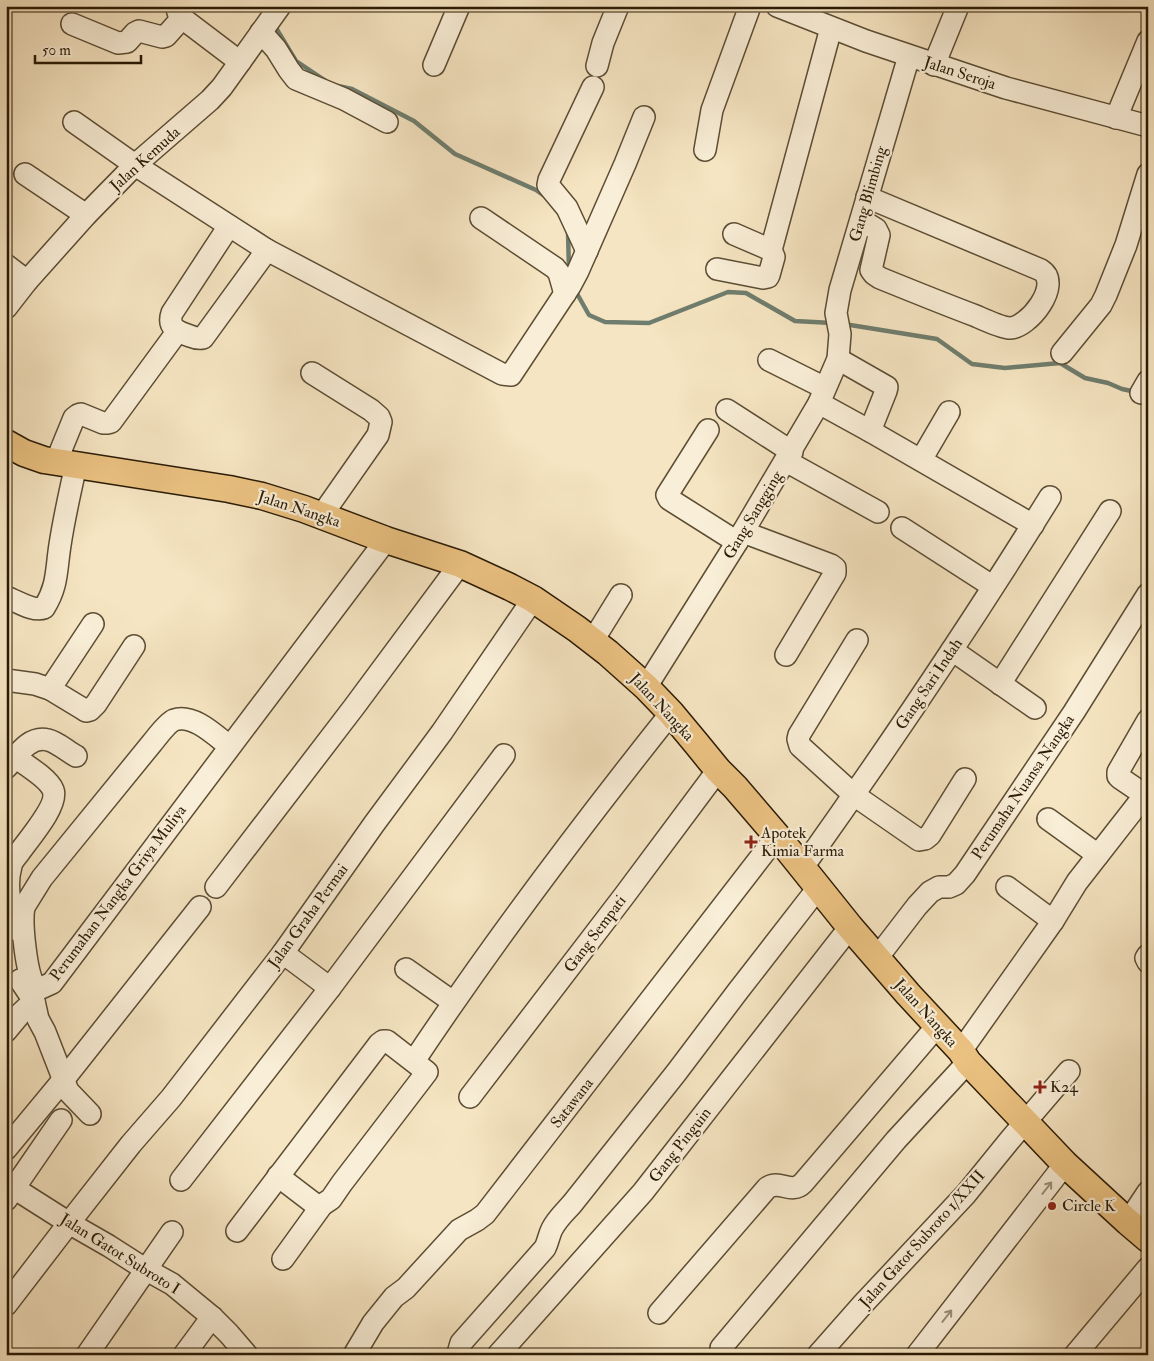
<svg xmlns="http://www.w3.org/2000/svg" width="1154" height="1361" font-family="'IM FELL Double Pica',serif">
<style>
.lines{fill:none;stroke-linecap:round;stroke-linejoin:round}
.stream{stroke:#6f7d6e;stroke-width:4.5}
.minor-casing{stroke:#5c4d34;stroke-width:24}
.major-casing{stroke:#291a05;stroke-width:29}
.minor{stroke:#f9eed7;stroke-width:21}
.major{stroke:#ebc281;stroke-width:26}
.oneway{stroke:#9b8f78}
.poi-dot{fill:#8f2418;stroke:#f9eed7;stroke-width:2}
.labels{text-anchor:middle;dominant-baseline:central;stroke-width:4.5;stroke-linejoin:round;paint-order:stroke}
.street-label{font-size:16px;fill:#291a05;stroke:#f9eed7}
.poi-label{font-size:16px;fill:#291a05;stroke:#f9eed7;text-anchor:start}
</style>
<rect width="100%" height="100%" fill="#f6e5c2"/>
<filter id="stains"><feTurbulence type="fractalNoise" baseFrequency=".004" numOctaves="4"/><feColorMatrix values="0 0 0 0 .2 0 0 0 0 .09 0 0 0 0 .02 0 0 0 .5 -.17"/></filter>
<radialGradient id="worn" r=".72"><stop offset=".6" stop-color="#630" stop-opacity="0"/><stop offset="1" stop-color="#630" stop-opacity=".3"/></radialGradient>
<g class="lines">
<g class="stream">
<path d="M274,24L279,33L296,61L326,81"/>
<path d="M338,86L352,89L414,121L455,154L536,190L546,197"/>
<path d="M568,231L569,271"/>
<path d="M575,290L589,315L605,322L649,323L728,292L746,293L795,321L832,323"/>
<path d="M844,324L937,339L972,364L1005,368L1060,363L1085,378L1108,383L1122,389L1136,392"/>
</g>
<defs>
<g id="minor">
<path d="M176,6L179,15L182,18L240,62"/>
<path d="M777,6L866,41L1006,88L1148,126"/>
<path d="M72,24L118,43L127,42L135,33L139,31L162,37L166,36L182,18"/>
<path d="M261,32L276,49L289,70L296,79L344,99L387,122"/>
<path d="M434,65L459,6"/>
<path d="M934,65L958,6"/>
<path d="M597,66L603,43L618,6"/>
<path d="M1116,118L1148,41"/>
<path d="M74,122L135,165L267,250L502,374L511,375L570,286L578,271L625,164L644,117"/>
<path d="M705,150L712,110L750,6"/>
<path d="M25,174L86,215"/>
<path d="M481,218L555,268L559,273L565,294"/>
<path d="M861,220L876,229L879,235L871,270L874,274L880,278C912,291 944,304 976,316C985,320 1000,327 1009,328C1028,329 1063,284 1041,270L867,197"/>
<path d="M229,226L172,313C167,328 178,332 190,336C195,338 198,339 203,338L267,250"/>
<path d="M734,234L771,250"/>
<path d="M587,251L567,208L548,185L549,180L593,87"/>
<path d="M6,265L27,281"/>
<path d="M717,269L763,278L768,277L769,275L774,257L771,250L831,28"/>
<path d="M6,308L27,281L86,215L135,165L210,100L222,87L280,6"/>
<path d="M1062,353L1101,305L1106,295L1126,245L1148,174"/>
<path d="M838,359L887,387L886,391L870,431"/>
<path d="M769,360L825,388"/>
<path d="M312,373L371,410L379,417L381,422L378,435L322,515"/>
<path d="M1141,393L1148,381"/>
<path d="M819,403L870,431L1033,525"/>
<path d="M727,410L792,452"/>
<path d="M708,430L667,495L669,499L737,542"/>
<path d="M921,460L949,412"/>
<path d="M786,461L878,512"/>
<path d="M56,462L74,418L78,415L81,414L103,423H107L111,422L177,332"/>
<path d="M902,528L992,586"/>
<path d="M743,532L831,565L835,568V573L786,655"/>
<path d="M6,597C17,601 33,612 44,608C58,586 56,570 60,545C64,518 70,492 76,465"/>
<path d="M857,640L799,735L798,739L800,746L854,795L919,840L925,839L930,835L965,779"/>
<path d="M592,642L621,595"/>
<path d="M952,650L1035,708"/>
<path d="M6,680L35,684L50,689L83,709L86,711L90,710L96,704L134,646"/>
<path d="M1000,684L1110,511"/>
<path d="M646,687L737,542L819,403L838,359L840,334L836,313L840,290L909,56"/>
<path d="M50,689L93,624"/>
<path d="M229,746C216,736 193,713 174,720C167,723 157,737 152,743L42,878L24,907C21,922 26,974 35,986L41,988L52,983L386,540"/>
<path d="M16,758C26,765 49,779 53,790C59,805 28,840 19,853C16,857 12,861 11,866C5,887 11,909 17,930"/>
<path d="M6,768C17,756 29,735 48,740C57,742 67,751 76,756"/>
<path d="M1145,795L1120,778L1118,776V772L1148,720"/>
<path d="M1048,819L1098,855"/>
<path d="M803,867C889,746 972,623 1050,497"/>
<path d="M216,887L354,707L460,564"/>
<path d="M1007,887L1053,921"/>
<path d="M283,953L330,988"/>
<path d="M1148,955L1146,958L1148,962"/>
<path d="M877,958L917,906L930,892L939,887H949L956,884L965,874L1074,712L1148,594"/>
<path d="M406,969L453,1002"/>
<path d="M20,980L34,1001L38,1019L45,1032L68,1091L90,1114"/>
<path d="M6,1031L21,1013L34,1001"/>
<path d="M961,1051L1053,921L1077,882L1148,791"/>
<path d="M414,1061C494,941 581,826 671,713"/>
<path d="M470,1097L624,896L718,770"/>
<path d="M6,1149L64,1079L200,907"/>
<path d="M278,1176L316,1205H322"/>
<path d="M181,1180L330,988L504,755"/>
<path d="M6,1183L69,1223L109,1246L145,1269L172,1284L212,1317L229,1334L247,1355"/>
<path d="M6,1200L61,1120"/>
<path d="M1128,1222L1148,1192"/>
<path d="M237,1231L379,1044L383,1041H387L427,1072L342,1183L331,1199L322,1205L283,1259"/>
<path d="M6,1305L69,1223L131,1144L171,1098L283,953L374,824L442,732L533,599"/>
<path d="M659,1313L767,1188C780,1179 791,1195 803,1183L938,1025"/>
<path d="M721,1348L896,1140L968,1062"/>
<path d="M87,1355L172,1232"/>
<path d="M184,1355L212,1317"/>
<path d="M354,1355L373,1323L394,1297L406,1288L459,1230L477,1220L485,1214L777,836"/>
<path d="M462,1355L459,1350L461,1343L545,1248C548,1242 549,1235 552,1229C557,1219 565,1212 572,1204L676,1073L738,991L818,888"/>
<path d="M498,1355L643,1192L850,927"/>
<path d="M818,1355L863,1304L966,1194L1009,1141L1069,1071"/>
<path d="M917,1355L1065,1164"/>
<path d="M1075,1355L1148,1268"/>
</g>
<path id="major" d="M6,443L24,453L44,460L229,489L262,496L304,509L386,540L460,564L510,587L533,599L577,629L608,653L646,687L671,713L696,743L718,770L735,787L777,836L850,927L908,994L961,1051L968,1062L1065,1164L1128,1222L1148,1239"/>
</defs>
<use href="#minor" class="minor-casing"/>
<use href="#major" class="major-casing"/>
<use href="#minor" class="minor"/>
<use href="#major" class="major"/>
</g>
<defs><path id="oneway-shaft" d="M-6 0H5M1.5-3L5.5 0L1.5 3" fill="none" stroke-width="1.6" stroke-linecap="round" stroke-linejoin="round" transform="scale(1.25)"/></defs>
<g class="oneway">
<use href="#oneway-shaft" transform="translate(1047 1188) rotate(-52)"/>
<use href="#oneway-shaft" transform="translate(947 1316) rotate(-52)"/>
</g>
<g class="poi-dot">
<path d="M748.5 834.5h5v5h5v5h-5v5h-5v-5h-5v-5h5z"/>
<path d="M1037.5 1079.5h5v5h5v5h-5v5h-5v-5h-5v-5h5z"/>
<circle cx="1052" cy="1206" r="5"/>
</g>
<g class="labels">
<g class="street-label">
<text transform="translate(960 73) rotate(18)">Jalan Seroja</text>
<text transform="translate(145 159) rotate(-42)">Jalan Kemuda</text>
<text transform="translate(868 194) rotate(-74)">Gang Blimbing</text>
<text transform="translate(299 509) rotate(18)">Jalan Nangka</text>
<text transform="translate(753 515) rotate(-59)">Gang Sangging</text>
<text transform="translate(929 684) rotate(-56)">Gang Sari Indah</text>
<text transform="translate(662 707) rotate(47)">Jalan Nangka</text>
<text transform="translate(1023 787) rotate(-56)">Perumaha Nuansa Nangka</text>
<text transform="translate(118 893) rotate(-53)">Perumahan Nangka Griya Muliya</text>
<text transform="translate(308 916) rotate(-54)">Jalan Graha Permai</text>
<text transform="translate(595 934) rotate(-53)">Gang Sempati</text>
<text transform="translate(926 1013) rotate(48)">Jalan Nangka</text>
<text transform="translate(572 1103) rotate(-52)">Satawana</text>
<text transform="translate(680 1145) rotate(-52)">Gang Pinguin</text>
<text transform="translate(922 1239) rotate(-48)">Jalan Gatot Subroto 1/XXII</text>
<text transform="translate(120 1254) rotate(32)">Jalan Gatot Subroto I</text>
</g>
<g class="poi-label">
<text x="761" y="833">Apotek<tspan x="761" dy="18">Kimia Farma</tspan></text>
<text x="1050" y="1087">K24</text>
<text x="1062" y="1206">Circle K</text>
</g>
</g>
<rect width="1154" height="1361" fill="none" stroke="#f6e5c2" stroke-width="25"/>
<rect x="8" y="8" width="1139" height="1346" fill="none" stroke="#291a05" stroke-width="2.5"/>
<rect x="12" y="12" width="1129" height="1336" fill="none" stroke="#291a05"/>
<path d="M35 55v8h106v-8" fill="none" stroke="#291a05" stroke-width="2.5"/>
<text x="42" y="55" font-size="15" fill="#291a05" stroke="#f9eed7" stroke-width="4" paint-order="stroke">50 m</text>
<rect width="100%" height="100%" filter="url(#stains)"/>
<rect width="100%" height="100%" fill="url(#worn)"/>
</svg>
